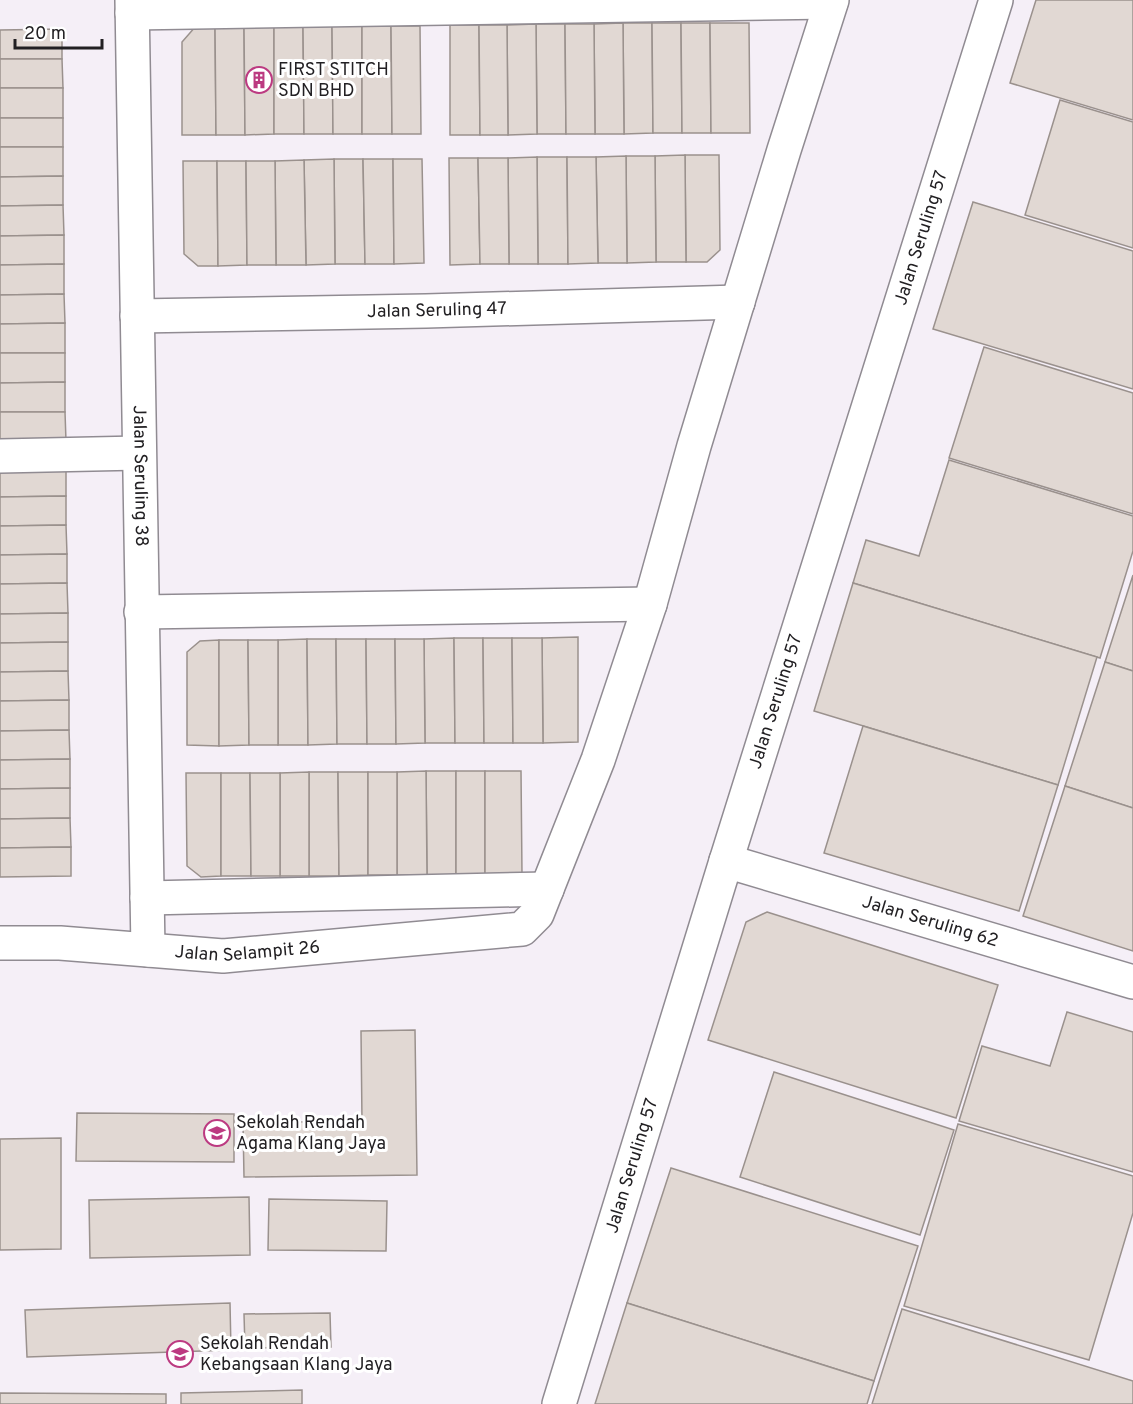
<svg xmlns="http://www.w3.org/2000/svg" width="1133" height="1404" font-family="Overpass,sans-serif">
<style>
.building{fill:#e1d8d3;stroke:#9a918d;stroke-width:1.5}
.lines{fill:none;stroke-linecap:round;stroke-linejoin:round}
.street-casing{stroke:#908b92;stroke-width:36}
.street{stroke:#fff;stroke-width:33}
.labels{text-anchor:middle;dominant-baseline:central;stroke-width:6;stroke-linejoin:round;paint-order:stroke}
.poi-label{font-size:18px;fill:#222023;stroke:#fff;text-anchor:start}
.street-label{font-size:18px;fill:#222023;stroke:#fff}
</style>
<rect width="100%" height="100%" fill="#f5eff7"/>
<g class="building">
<path d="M1036,0H1133V120L1010,83Z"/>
<path d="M623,23H652L653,133L624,134Z"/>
<path d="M623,23L624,134H595L594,24Z"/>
<path d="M652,23H681L682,133H653Z"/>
<path d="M681,23H710L711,133H682Z"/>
<path d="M710,23H749L750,133H711Z"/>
<path d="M536,24H565L566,134H537Z"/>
<path d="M536,24L537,134L508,135L507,25Z"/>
<path d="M565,24H594L595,134H566Z"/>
<path d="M450,25H479L480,135H450Z"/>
<path d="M479,25H507L508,135H480Z"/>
<path d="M196,26H215L216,135H182V42Z"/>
<path d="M215,26H244L245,135H216Z"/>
<path d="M244,26H274V134L245,135Z"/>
<path d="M274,26H303L304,134H274Z"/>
<path d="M303,26H332L333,134H304Z"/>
<path d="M332,26H362V134H333Z"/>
<path d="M362,26H391L392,134H362Z"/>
<path d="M391,26H420L421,134H392Z"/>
<path d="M62,29V59H0V30Z"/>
<path d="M0,59H62L63,88H0Z"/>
<rect x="0" y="88" width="63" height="30"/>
<path d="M1060,100L1133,122V248L1025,215Z"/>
<rect x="0" y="118" width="63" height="29"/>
<path d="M0,147H63V176L0,177Z"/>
<path d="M685,155H719L720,250L707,262H686Z"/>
<path d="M685,155L686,262H656L655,156Z"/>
<path d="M626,156H655L656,262L627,263Z"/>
<path d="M626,156L627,263H598L596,157Z"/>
<path d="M537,157H567L568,264H538Z"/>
<path d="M537,157L538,264H509L508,158Z"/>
<path d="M567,157H596L598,263L568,264Z"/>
<path d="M449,158H478L480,264L450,265Z"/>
<path d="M478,158H508L509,264H480Z"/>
<path d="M334,159H363L365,264H335Z"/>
<path d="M334,159L335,264L306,265L304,160Z"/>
<path d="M363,159H393L394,264H365Z"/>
<path d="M393,159H422L424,263L394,264Z"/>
<path d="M304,160L306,265H276L275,161Z"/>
<path d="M183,161H217L218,266H198L184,254Z"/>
<path d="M217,161H246L247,265L218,266Z"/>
<path d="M246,161H275L276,265H247Z"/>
<path d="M63,176V205L0,206V177Z"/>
<path d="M973,202L1133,251V389L933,329Z"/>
<path d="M63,205L64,235L0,236V206Z"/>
<path d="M64,235V264L0,265V236Z"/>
<path d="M64,264V294L0,295V265Z"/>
<path d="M64,294L65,323L0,324V295Z"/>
<path d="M65,323V353H0V324Z"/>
<path d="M984,347L1133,393V514L949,458Z"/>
<path d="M0,353H65V382L0,383Z"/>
<path d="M65,382V412H0V383Z"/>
<path d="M0,412H65L66,441L0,442Z"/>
<path d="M949,460L1133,516V551L1100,658L853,583L866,540L919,556Z"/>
<path d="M66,466V496L0,497V467Z"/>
<path d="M66,496V525L0,526V497Z"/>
<path d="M66,525L67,554L0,555V526Z"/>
<path d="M67,554V583L0,584V555Z"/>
<path d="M1133,575V671L1105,662Z"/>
<path d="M67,583L68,613L0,614V584Z"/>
<path d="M853,583L1097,657L1058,785L814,711Z"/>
<path d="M68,613V642L0,643V614Z"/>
<path d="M578,637V742L543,743L542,638Z"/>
<path d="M454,638L455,743H425L424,639Z"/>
<path d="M454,638H483L484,743H455Z"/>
<path d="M483,638H512L513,743H484Z"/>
<path d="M512,638H542L543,743H513Z"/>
<path d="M307,639L308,745H278V640Z"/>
<path d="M307,639H336L337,744L308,745Z"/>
<path d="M336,639H366L367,744H337Z"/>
<path d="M366,639H395L396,744H367Z"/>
<path d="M395,639H424L425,743L396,744Z"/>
<path d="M219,640V746L187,745V652L200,641Z"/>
<path d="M219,640H248L249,745L219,746Z"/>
<path d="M248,640H278V745H249Z"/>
<path d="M68,642V671L0,672V643Z"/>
<path d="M1105,662L1133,671V808L1065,786Z"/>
<path d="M68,671L69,700L0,701V672Z"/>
<path d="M69,700V730L0,731V701Z"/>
<path d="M863,726L1058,785L1019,911L824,853Z"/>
<path d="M69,730L70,759L0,760V731Z"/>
<path d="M70,759V788L0,789V760Z"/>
<path d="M426,771H456V875H427Z"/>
<path d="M426,771L427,875H397V772Z"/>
<rect x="456" y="771" width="29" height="104"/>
<path d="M485,771H521L522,874L485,875Z"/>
<path d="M309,772H338L339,876H309Z"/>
<path d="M309,772V876H280V773Z"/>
<path d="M338,772H368V875L339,876Z"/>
<rect x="368" y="772" width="29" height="103"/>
<path d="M186,773H221V876L201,877L187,866Z"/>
<path d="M221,773H250L251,876H221Z"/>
<path d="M250,773H280V876H251Z"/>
<path d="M1065,786L1133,808V951L1023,916Z"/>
<path d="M70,788V818L0,819V789Z"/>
<path d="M70,818L71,847L0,848V819Z"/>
<path d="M71,847V876L0,877V848Z"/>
<path d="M767,912L998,985L956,1118L708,1040L746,922Z"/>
<path d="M1067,1012L1133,1032V1172L959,1121L982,1046L1050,1066Z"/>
<path d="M415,1030L417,1175L244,1177L243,1123L362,1121L361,1031Z"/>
<path d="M774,1072L954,1130L920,1235L740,1177Z"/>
<path d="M77,1113L234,1114V1162L76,1161Z"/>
<path d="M958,1124L1133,1176V1213L1089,1360L904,1306Z"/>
<path d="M61,1138V1249L0,1250V1139Z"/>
<path d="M671,1168L918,1246L874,1381L627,1303Z"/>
<path d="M249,1197L250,1255L90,1258L89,1200Z"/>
<path d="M269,1199L387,1201L386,1251L268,1250Z"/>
<path d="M230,1303L231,1350L27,1357L25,1310Z"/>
<path d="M627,1303L874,1381L867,1404H595Z"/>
<path d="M902,1309L1133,1381V1404H872Z"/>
<path d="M330,1313L331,1347L245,1348L244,1314Z"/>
<path d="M302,1390V1404H181V1393Z"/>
<path d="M0,1393L166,1394V1404H0Z"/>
</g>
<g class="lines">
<defs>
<g id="street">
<path id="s1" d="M132,0L148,950"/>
<path d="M132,13L831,2"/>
<path id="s2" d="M137,316L426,311L738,302"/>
<path d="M0,456L139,453"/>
<path d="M141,612L650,604"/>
<path id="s3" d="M726,861L1133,982"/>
<path d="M147,898L547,889"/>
<path id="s4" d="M0,943H60L223,956L522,929L537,914L598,760L650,604L694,446L784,150L832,0"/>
<path id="s5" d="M559,1404L726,861L996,0"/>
</g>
</defs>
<use href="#street" class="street-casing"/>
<use href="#street" class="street"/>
</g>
<defs>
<symbol id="building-ring" viewBox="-11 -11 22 22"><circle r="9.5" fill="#fff" stroke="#bc3a81" stroke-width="1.5"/><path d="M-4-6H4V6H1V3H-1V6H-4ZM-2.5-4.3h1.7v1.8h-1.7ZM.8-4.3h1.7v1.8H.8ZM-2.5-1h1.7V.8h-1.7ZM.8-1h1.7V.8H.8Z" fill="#bc3a81"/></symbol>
<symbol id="school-ring" viewBox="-11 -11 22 22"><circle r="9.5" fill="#fff" stroke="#bc3a81" stroke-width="1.5"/><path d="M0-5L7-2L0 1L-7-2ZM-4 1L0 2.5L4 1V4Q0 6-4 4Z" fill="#bc3a81"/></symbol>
</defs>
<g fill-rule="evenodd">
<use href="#building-ring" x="244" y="65" width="30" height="30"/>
<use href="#school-ring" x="202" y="1118" width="30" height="30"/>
<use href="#school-ring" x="165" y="1339" width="30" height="30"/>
</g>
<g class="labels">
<g class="poi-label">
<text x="278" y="70">FIRST STITCH<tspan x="278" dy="21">SDN BHD</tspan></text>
<text x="236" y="1123">Sekolah Rendah<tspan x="236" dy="21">Agama Klang Jaya</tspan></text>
<text x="200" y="1344">Sekolah Rendah<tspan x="200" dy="21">Kebangsaan Klang Jaya</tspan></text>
</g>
<g class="street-label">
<text stroke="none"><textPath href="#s5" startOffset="1221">Jalan Seruling 57</textPath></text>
<text stroke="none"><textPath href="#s2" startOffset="300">Jalan Seruling 47</textPath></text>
<text stroke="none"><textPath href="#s1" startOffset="476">Jalan Seruling 38</textPath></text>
<text stroke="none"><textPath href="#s5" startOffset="735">Jalan Seruling 57</textPath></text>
<text stroke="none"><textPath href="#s3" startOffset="213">Jalan Seruling 62</textPath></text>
<text stroke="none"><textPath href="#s4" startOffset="248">Jalan Selampit 26</textPath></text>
<text stroke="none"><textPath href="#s5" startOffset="249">Jalan Seruling 57</textPath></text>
</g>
</g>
<path d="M15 39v9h87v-9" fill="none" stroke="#222023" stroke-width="3"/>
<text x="24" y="39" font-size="18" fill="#222023" stroke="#ffffff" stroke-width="4.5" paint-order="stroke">20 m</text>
</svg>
